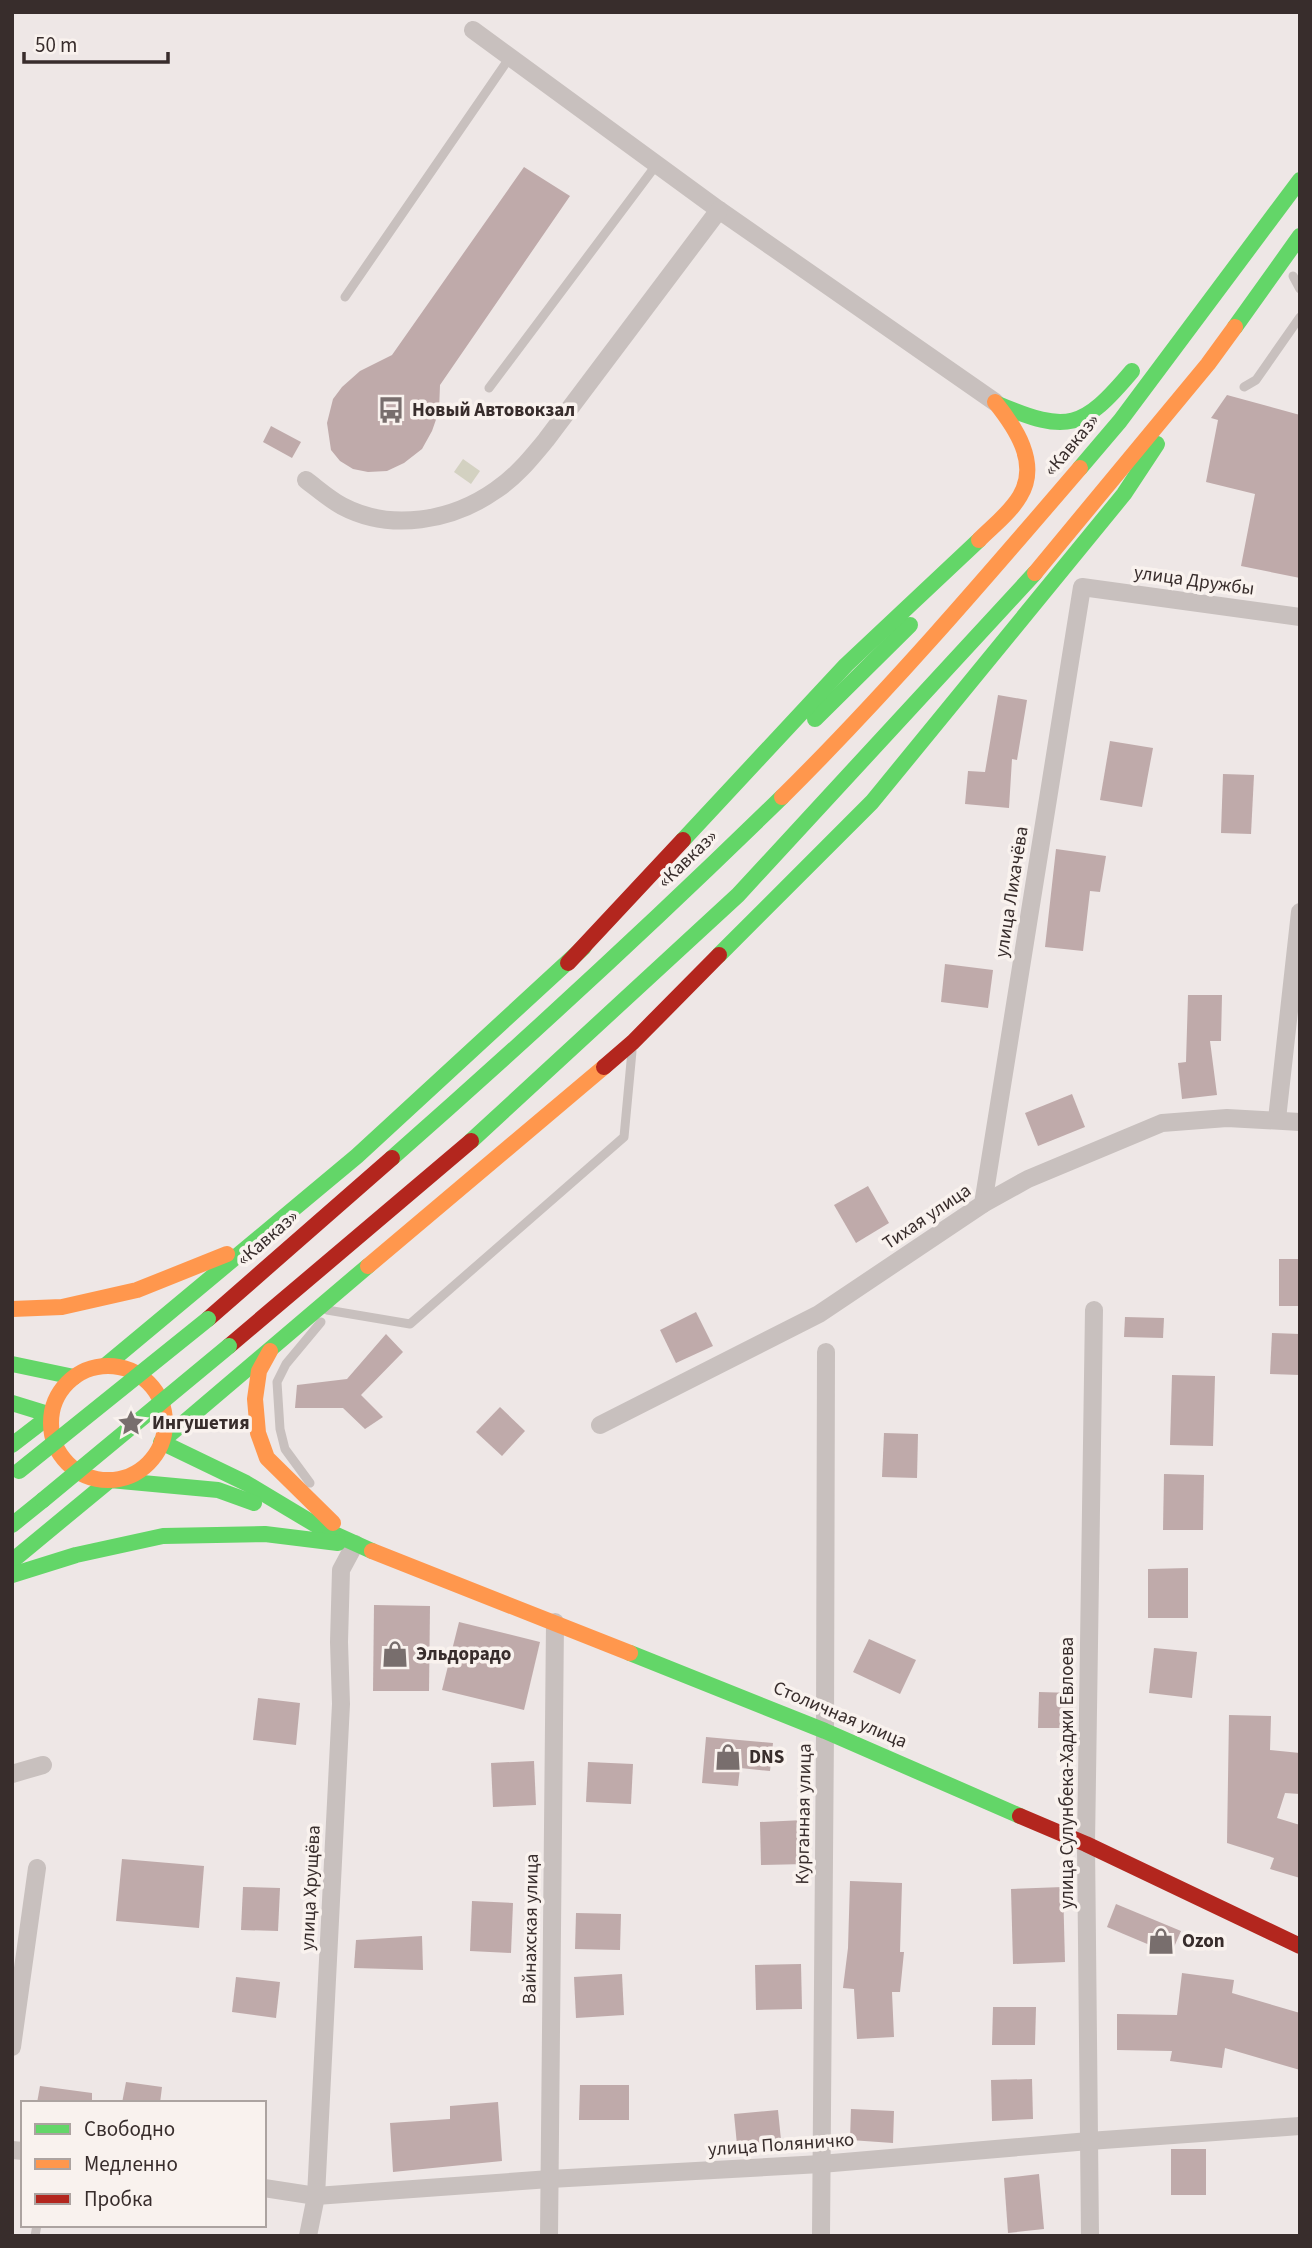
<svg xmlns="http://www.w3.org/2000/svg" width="1312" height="2248" font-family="'Source Sans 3',sans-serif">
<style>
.green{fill:#d3d1c1}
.building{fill:#bfaaaa}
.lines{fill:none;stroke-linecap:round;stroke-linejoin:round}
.lane{stroke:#c8c0be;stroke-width:9}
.street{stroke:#c8c0be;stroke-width:18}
.fast{stroke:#63d668;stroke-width:16}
.slow{stroke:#ff974d;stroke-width:16}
.jam{stroke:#b3261e;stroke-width:16}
.fast-bridge{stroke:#63d668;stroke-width:16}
.labels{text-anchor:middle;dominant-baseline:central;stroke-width:7;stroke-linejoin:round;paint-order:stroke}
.poi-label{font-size:19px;font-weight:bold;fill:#382d2c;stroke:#f9f2ee;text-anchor:start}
.street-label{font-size:19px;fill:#382d2c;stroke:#f9f2ee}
</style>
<rect width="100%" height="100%" fill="#eee7e6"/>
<path class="green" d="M463,459L480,471L471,484L454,472Z"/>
<g class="building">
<path d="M524,167L570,196L440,385L439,411L432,431L422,449L404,463L387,471L368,472L353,469L340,461L331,450L327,423L333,399L342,387L360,371L392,355Z"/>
<path d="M1227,395L1300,415V578L1241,566L1255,494L1206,482L1218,420L1211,418Z"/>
<path d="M271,426L301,442L292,458L263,442Z"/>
<path d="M998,695L1027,700L1017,760L1012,759L1009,808L965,804L968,771L985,772Z"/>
<path d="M1110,741L1153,748L1142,807L1100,800Z"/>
<path d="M1223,774L1254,775L1251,834L1221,833Z"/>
<path d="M1056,849L1106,856L1100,892L1090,891L1083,951L1045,947Z"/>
<path d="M945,964L993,970L988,1008L941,1002Z"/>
<path d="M1188,995H1222L1221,1041H1210L1217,1095L1182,1099L1178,1063L1186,1062Z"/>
<path d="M1072,1094L1085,1127L1038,1146L1025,1113Z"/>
<path d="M868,1186L889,1223L856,1243L834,1205Z"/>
<rect x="1279" y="1259" width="21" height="47"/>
<path d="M696,1312L713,1346L676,1363L660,1330Z"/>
<path d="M1125,1317L1164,1318L1163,1338L1124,1337Z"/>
<path d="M1272,1333L1300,1334V1375L1270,1374Z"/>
<path d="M386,1334L403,1352L361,1395L383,1417L365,1429L343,1408H295L297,1385L347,1379Z"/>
<path d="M1172,1375L1215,1376L1213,1446L1170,1445Z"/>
<path d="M500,1407L525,1431L502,1456L476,1432Z"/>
<path d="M884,1433L918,1434L917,1478L882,1477Z"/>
<path d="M1164,1474L1204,1475L1203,1530H1163Z"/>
<path d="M1188,1568V1618H1148V1569Z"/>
<path d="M374,1605L430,1606L429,1691H373Z"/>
<path d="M459,1622L540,1642L524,1710L442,1690Z"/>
<path d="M869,1639L916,1660L900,1694L853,1672Z"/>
<path d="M1154,1648L1197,1652L1192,1698L1149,1693Z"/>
<path d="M1039,1692L1073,1693V1728H1038Z"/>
<path d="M258,1698L300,1703L296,1745L253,1740Z"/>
<path d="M1229,1715L1271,1716L1270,1750L1300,1753V1794L1285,1793L1277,1818L1300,1825V1878L1270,1869L1274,1858L1227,1843Z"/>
<path d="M706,1737L773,1743L770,1771L740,1768L738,1786L702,1783Z"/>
<path d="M534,1761L536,1805L493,1807L491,1763Z"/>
<path d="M588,1762L633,1764L631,1804L586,1802Z"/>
<path d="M804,1820L806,1864L761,1865L760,1822Z"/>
<path d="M122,1859L204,1866L199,1928L116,1921Z"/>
<path d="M850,1881L902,1883L900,1952H904L900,1992H892L894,2037L857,2039L854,1989L843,1988L848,1948Z"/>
<path d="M243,1887L280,1888L278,1931L241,1930Z"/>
<path d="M1063,1887L1065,1962L1013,1964L1011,1889Z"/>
<path d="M472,1901L513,1903L511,1953L470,1951Z"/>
<path d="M1116,1904L1181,1931L1171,1954L1107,1927Z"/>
<path d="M576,1913L621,1914L620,1950L575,1949Z"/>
<path d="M422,1936L423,1970L354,1968L356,1940Z"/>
<path d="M801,1964L802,2009L756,2010L755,1965Z"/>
<path d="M1182,1973L1234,1980L1232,1993L1300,2013V2070L1225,2048L1222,2068L1170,2061L1172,2051L1117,2050V2014L1177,2015Z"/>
<path d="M622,1974L624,2015L576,2018L574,1977Z"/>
<path d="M236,1977L280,1982L276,2018L232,2012Z"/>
<path d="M993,2007H1036L1035,2045H992Z"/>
<path d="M1032,2079L1033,2119L992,2121L991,2080Z"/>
<path d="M126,2082L162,2087L160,2103H122Z"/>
<path d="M580,2085H629V2120H579Z"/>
<path d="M40,2086L92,2093V2103H37Z"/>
<path d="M498,2102L502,2161L393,2172L390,2123L450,2119V2106Z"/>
<path d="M851,2109L894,2111L893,2143L850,2140Z"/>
<path d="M778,2110L782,2150L738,2155L734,2114Z"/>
<rect x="1171" y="2149" width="35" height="46"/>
<path d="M1039,2174L1044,2229L1008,2233L1004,2178Z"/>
</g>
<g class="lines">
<g class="lane">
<path d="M1293,276L1300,289"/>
<path d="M345,297L510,57"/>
<path d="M1244,387L1256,380L1300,317"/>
<path d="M489,388L657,164"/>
<path d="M327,1310L410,1324L624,1137L632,1051"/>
<path d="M310,1483L285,1449L280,1429L277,1382L286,1364L321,1322"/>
<path d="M35,2236L37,2225"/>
</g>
<g class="street">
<path d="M473,30L719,210L995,402"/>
<path d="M306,480C318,489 329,499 342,506C391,532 452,521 496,490C516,477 531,458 546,440L719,210"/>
<path d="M1277,1119L1300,912"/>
<path d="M983,1204L1082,587L1300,617"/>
<path d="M600,1425L819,1314L983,1204L1028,1179L1162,1123L1227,1118L1300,1122"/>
<path d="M12,1774L43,1765"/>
<path d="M12,2047L37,1868"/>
<path d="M12,2150L23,2151"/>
<path d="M264,2188L316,2196L550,2179L821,2164L1089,2141L1300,2126"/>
<path d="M308,2236L316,2196L341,1704L339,1642L341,1570L355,1544"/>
<path d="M549,2236L555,1622"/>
<path d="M821,2236L825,1731L826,1352"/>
<path d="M1090,2236L1086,1844L1094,1310"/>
</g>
<g class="fast">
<path d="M1235,327L1300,236"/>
<path d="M998,404C1068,434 1083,429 1132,371"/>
<path d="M1080,468L1120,421L1300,180"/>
<path d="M815,719L910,625"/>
<path d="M683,840L846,665L979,540"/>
<path d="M719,955L872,802L1124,494L1157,444"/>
<path d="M471,1141L738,895L1035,573"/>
<path d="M392,1158C525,1041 655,921 782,797"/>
<path d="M368,1266L161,1442L246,1483L321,1528L372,1551"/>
<path d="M12,1364L74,1377"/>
<path d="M105,1366L357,1156L584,947"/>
<path d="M12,1403L51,1415"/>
<path d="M12,1445L51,1415"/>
<path d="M12,1525L43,1500"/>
<path d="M12,1561L110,1480L218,1490L254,1503"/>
<path d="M12,1575L76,1555L163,1536L265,1534L338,1543"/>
<path d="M630,1653L825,1731L1020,1816"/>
</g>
<g class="slow">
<path d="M979,540C993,526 1010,513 1020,496C1040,463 1015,427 995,402"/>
<path d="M1035,573L1208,364L1235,327"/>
<path d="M782,797C887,693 984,580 1080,468"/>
<path d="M368,1266L604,1067"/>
<path d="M12,1309L62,1307L137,1290L227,1254"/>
<path d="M270,1351L259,1371L255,1399L258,1433L267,1458L333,1523"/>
<circle cx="108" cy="1423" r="57"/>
<path d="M372,1551L630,1653"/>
</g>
<g class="jam">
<path d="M568,963L683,840"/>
<path d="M604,1067L633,1042L719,955"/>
<path d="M208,1319L392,1158"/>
<path d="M229,1346L471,1141"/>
<path d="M1020,1816L1086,1844L1300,1946"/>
</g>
<g class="fast-bridge">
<path d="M19,1471L208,1319"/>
<path d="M43,1500L229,1346"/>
</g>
</g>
<defs>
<symbol id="bus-bare" viewBox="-9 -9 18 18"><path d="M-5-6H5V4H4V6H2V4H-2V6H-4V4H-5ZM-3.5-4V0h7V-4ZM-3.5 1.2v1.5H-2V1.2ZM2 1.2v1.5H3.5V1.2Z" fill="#786e6d" stroke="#f9f2ee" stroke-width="2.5" paint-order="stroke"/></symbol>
<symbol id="sight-bare" viewBox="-9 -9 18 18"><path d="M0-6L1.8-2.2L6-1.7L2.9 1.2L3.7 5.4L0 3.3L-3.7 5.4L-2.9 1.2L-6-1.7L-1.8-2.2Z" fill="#786e6d" stroke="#f9f2ee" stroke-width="2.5" paint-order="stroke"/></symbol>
<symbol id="shop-bare" viewBox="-9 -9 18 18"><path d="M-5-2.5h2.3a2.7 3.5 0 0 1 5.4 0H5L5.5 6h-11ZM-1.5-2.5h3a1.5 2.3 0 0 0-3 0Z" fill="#786e6d" stroke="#f9f2ee" stroke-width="2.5" paint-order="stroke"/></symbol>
</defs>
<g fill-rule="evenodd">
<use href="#bus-bare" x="372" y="391" width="38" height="38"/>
<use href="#sight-bare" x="112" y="1404" width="38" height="38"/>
<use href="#shop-bare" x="376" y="1635" width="38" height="38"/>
<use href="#shop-bare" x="709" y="1738" width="38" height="38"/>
<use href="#shop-bare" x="1142" y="1922" width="38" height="38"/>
</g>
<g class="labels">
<g class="poi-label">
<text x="412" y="410">Новый Автовокзал</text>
<text x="152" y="1423">Ингушетия</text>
<text x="416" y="1654">Эльдорадо</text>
<text x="749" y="1757">DNS</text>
<text x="1182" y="1941">Ozon</text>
</g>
<g class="street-label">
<text transform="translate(1072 445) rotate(-50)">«Кавказ»</text>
<text transform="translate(1194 581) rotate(8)">улица Дружбы</text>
<text transform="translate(688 859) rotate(-44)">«Кавказ»</text>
<text transform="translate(1012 892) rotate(-81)">улица Лихачёва</text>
<text transform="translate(927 1217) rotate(-34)">Тихая улица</text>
<text transform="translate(268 1238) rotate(-41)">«Кавказ»</text>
<text transform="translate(840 1715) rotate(23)">Столичная улица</text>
<text transform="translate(1067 1773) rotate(-90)">улица Сулунбека-Хаджи Евлоева</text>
<text transform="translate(804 1814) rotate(-89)">Курганная улица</text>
<text transform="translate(311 1888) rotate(-87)">улица Хрущёва</text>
<text transform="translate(531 1929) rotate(-89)">Вайнахская улица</text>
<text transform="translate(781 2145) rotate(-4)">улица Поляничко</text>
</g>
</g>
<rect width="1312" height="2248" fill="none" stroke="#382d2c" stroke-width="28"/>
<rect x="21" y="2101" width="245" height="126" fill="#f9f2ee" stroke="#aca3a0" stroke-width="2"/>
<rect x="35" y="2124" width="35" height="10" fill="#63d668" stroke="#aca3a0" stroke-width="2"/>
<text x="84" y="2136" font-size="21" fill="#382d2c">Свободно</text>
<rect x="35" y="2159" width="35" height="10" fill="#ff974d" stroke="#aca3a0" stroke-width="2"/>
<text x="84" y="2171" font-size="21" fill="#382d2c">Медленно</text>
<rect x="35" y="2194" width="35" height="10" fill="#b3261e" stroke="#aca3a0" stroke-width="2"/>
<text x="84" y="2206" font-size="21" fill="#382d2c">Пробка</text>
<path d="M24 52v10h144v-10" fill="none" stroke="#382d2c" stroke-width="3.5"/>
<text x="35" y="52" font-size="21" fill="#382d2c" stroke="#f9f2ee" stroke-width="5" paint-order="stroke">50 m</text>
</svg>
